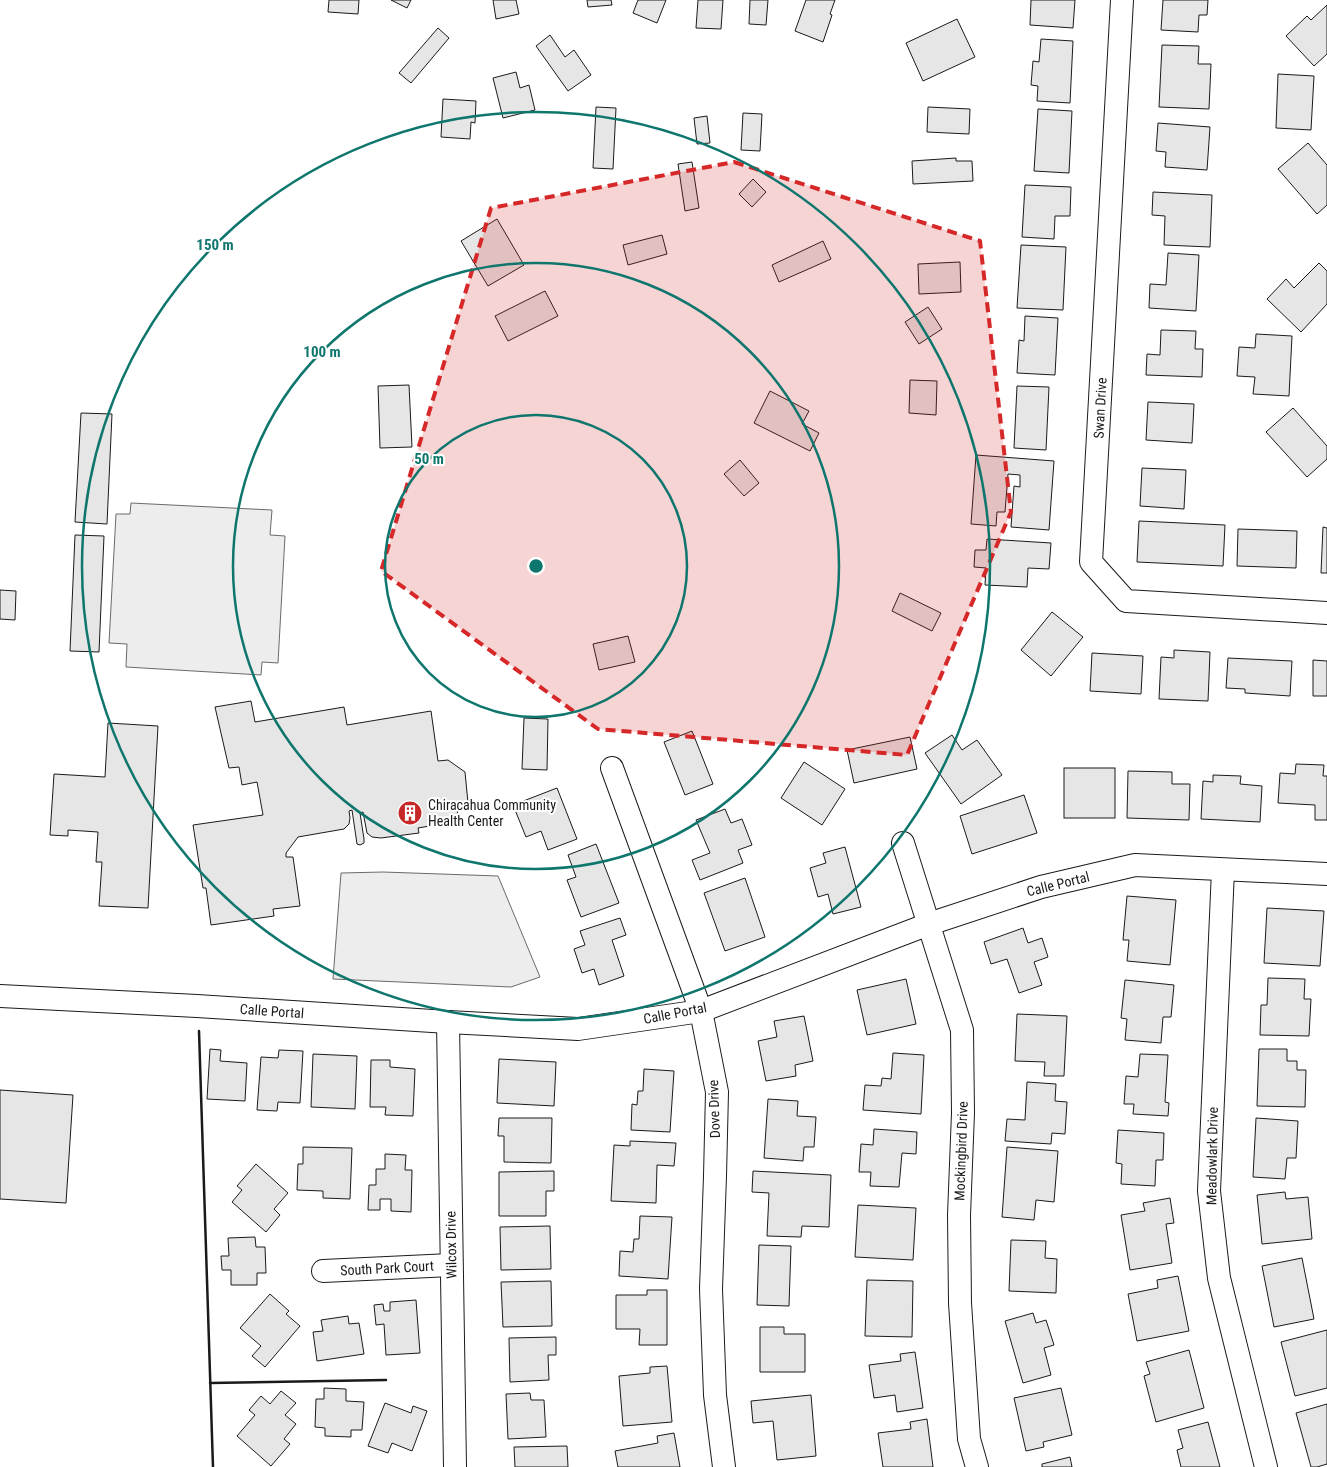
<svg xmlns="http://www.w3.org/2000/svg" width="1327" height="1467" font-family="'Roboto Condensed',sans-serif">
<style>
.built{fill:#ededed;stroke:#6a6a6a}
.building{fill:#e6e6e6;stroke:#1a1a1a}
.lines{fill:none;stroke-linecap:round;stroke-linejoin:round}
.minor-casing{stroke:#1a1a1a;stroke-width:24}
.minor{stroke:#fff;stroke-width:22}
.wall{stroke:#1a1a1a;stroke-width:2.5}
.marked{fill:#d62828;fill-opacity:0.2;stroke:#d62828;stroke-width:4;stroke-dasharray:10 6;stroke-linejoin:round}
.ring{fill:none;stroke:#0f766e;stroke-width:2.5}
.labels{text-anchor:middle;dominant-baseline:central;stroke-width:4;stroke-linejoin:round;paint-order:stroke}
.street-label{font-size:14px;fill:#1a1a1a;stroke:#fff}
.poi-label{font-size:14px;fill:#1a1a1a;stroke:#fff;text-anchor:start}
.centre{fill:#0f766e;stroke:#fff;stroke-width:2.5}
.ring-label{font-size:15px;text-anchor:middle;font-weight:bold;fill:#0f766e;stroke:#fff;stroke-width:4;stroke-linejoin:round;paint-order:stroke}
</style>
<rect width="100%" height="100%" fill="#fff"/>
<g class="built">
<path d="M131,503L272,510L270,535L285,536L278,663L262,662L261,675L126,667L127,644L109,643L116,514H130Z"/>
<path d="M383,872L498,876L540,977L511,987L333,979L341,873Z"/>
</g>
<g class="building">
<path d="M329,0H359L358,14L328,12Z"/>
<path d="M391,0H411L407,8Z"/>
<path d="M493,0H516L519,14L496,19Z"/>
<path d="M587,0H611L612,5L588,7Z"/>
<path d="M638,0H666L657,23L633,13Z"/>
<path d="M698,0H723L721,29L696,28Z"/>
<path d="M750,0H768L766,25L749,24Z"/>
<path d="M806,0H835L830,14L832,15L823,42L795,31Z"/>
<path d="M1031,0H1075L1073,28L1030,25Z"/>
<path d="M1163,0H1208L1207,15H1199L1198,32L1161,30Z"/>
<path d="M1327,5V54L1314,66L1286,36L1307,16L1311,20Z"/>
<path d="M957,19L975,57L923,81L906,43Z"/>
<path d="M438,28L449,38L411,83L399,73Z"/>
<path d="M550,35L565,57L574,50L591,75L568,91L536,46Z"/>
<path d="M1041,39L1073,41L1070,103L1037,101L1038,86L1031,85L1033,61L1039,62Z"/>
<path d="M1162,45L1199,46L1198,64H1211L1209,109L1159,107Z"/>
<path d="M516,72L520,88L529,85L535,110L503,118L493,78Z"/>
<path d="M1278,74L1314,76L1311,130L1276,128Z"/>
<path d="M443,99L476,101L475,123L471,122L470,139L441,137Z"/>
<path d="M596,107L616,108L613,169L593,168Z"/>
<path d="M928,107L970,109L969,134L927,132Z"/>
<path d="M1038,109L1072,111L1069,173L1034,171Z"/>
<path d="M743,113L762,114L760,151L741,150Z"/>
<path d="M707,116L710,143L697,144L694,118Z"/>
<path d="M1158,123L1210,127L1207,170L1165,167L1166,152L1156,151Z"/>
<path d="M1308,143L1327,165V205L1317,214L1278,169Z"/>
<path d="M956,158V161H972L973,181L913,184L912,161Z"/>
<path d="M692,162L699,208L685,211L678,164Z"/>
<path d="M753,179L766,192L752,207L739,194Z"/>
<path d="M1025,185L1071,187L1070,216H1055L1054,239L1022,237Z"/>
<path d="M1153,192L1212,195L1210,247L1164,245L1165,216L1152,215Z"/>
<path d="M497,219L524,265L488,286L461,241Z"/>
<path d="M662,235L667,254L628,265L623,245Z"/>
<path d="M823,241L831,259L779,282L772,265Z"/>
<path d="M1021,245L1066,247L1063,310L1017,308Z"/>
<path d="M1168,253L1199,255L1196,311L1149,308L1150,284L1166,285Z"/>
<path d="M960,262L961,292L919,294L918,264Z"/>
<path d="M1319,263L1327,271V304L1301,332L1267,299L1286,279L1294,288Z"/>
<path d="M545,291L558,316L508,341L495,316Z"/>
<path d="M928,307L942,329L919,344L905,322Z"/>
<path d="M1025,316L1058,318L1055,375L1017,373L1019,340L1024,341Z"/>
<path d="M1161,330L1196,331L1195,349H1203L1202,377L1146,375L1147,354L1160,355Z"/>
<path d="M1256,334L1292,336L1289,396L1253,394L1255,377L1237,376L1239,347L1255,348Z"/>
<path d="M910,380L937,381L936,415L909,413Z"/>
<path d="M409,385L412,447L380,448L378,386Z"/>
<path d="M1017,386L1049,387L1046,450L1014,448Z"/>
<path d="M770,391L809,411L802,424L819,433L810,451L754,423Z"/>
<path d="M1148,402L1194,404L1192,443L1146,440Z"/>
<path d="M1293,408L1327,446V459L1307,477L1266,432Z"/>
<path d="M81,413L112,414L107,524L75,522Z"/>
<path d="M976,455L1054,461L1049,530L1011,527L1014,486L1020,487V475L1008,474L1005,512H997L996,526L971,524Z"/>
<path d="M740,460L759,483L744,496L724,474Z"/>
<path d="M1142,468L1186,470L1184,509L1140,506Z"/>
<path d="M1139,521L1225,525L1223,566L1137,562Z"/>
<path d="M1323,527L1327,528V573H1321Z"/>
<path d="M1238,529L1297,531L1296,568L1237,566Z"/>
<path d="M75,535L104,536L99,652L70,651Z"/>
<path d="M987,539L1051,543L1049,569L1028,568L1027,587L985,585L986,568L974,567L975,550H986Z"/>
<path d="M0,590L16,591L15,620L0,619Z"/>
<path d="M900,593L941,613L932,631L892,611Z"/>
<path d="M1052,612L1083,637L1051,676L1021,650Z"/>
<path d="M628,636L635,662L599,670L593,644Z"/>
<path d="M1174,650L1210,652L1208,701L1159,699L1161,657L1174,658Z"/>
<path d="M1092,653L1143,656L1141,694L1090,691Z"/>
<path d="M1228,658L1292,661L1290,696L1245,693V689L1226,688Z"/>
<path d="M1313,660L1327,661V696H1313Z"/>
<path d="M251,701L255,722L344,707L347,725L431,711L438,761L448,760L465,772L468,803L461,804L462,810H457L459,821L418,828L419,833L381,838L372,837L367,833L363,812L360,813L364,839V843L360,845L357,844L352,810L349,811L350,818L349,824L344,829L298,837L286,853V857H293L300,906L273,909L274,916L211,925L206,888H203L193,825L263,815L257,782L242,785L239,767L229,768L215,707Z"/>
<path d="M524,718L548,719L547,770L522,769Z"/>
<path d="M108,723L158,726L148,908L99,906L102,862H96L98,832L68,830V836L50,835L54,774L105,777Z"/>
<path d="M692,731L713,784L685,795L664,742Z"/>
<path d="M952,735L962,750L977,740L1002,775L961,804L925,753Z"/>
<path d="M910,737L917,769L854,783L847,750Z"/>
<path d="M804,762L845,789L822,825L781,798Z"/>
<path d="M1296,764L1324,765L1323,776H1327V820H1315V805L1278,803L1280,773L1295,774Z"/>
<rect x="1064" y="768" width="51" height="50"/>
<path d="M1128,771L1172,772V784H1190L1189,820L1127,818Z"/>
<path d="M1213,775L1241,776L1240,784L1262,786L1260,822L1201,819L1203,781L1213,782Z"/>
<path d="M557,788L577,839L548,850L541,831L526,837L513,805Z"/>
<path d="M1024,795L1037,833L972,854L960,816Z"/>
<path d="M725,809L731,823L742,819L752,845L738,850L743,863L700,880L692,860L710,853L696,820Z"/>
<path d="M596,844L619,903L581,917L567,880L576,877L568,855Z"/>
<path d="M845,847L861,907L833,914L828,894L818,897L810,868L826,863L823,853Z"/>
<path d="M745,878L765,937L725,951L704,893Z"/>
<path d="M1127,896L1176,900L1170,965L1127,961L1129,940H1123Z"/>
<path d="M1267,908L1324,911L1320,966L1264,963Z"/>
<path d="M620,918L626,935L612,940L624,976L599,985L594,969L582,973L574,949L585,945L580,931Z"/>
<path d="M1023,928L1028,943L1042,938L1048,957L1034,962L1042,985L1019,993L1007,959L991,964L984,942Z"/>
<path d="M1268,978L1305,979L1304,999H1311L1309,1036L1260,1035L1261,1005H1267Z"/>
<path d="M906,979L916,1024L867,1035L857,990Z"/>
<path d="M1125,980L1174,985L1171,1017H1163L1161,1043L1125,1040L1127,1019L1121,1018Z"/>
<path d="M1017,1014L1067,1016L1064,1076H1044L1045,1062L1015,1061Z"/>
<path d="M804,1016L813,1061L795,1065L796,1076L766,1081L758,1041L777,1037L774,1021Z"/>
<path d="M210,1049L221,1050L220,1061L247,1063L245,1101L207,1099Z"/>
<path d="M1259,1049H1287V1061H1297V1070H1306L1305,1107L1257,1106Z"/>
<path d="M279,1050L303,1051L300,1103L278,1102L277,1111L257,1110L261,1057L278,1058Z"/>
<path d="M893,1053L924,1055L921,1114L863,1110L865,1085L881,1086L882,1078L891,1079Z"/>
<path d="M313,1054L357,1056L355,1109L311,1107Z"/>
<path d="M1140,1054L1168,1055L1165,1102L1169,1103L1168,1116L1133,1114L1134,1104H1124L1126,1076L1138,1077Z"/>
<path d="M499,1059L556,1062L554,1106L497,1103Z"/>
<path d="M371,1060H390V1067L415,1069L413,1116L385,1115L386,1107H370Z"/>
<path d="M644,1069L674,1071L670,1132L631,1130L632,1104L637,1105L638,1091H643Z"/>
<path d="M1027,1082L1056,1084L1055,1101L1067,1102L1065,1134L1052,1133L1051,1144L1005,1141L1007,1119L1025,1120Z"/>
<path d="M0,1090L73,1095L66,1203L0,1199Z"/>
<path d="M768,1099L798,1101L797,1116L816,1117L814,1147H804L803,1161L764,1158Z"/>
<path d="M499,1118H552L551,1163L504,1162V1136H498Z"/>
<path d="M1256,1118L1298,1121L1296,1158H1287L1285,1179L1253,1177Z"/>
<path d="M874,1129L917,1132L916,1154L902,1153L899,1187L870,1186L871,1172H859L861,1144L873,1145Z"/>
<path d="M1118,1130L1164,1133L1163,1160H1156L1155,1186L1121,1184L1122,1164L1116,1163Z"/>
<path d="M630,1141L676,1143L674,1166L657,1165L656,1203L611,1201L614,1145L630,1146Z"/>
<path d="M303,1147L352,1148L350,1199L323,1198V1191L297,1190L298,1164H303Z"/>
<path d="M1007,1147L1058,1151L1054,1202L1036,1200L1034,1220L1002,1217Z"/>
<path d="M385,1154L406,1155L405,1170H412L411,1212L391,1211V1199H380V1210H368L369,1185H376V1169H385Z"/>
<path d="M256,1164L288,1193L274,1209L280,1215L266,1232L232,1202L242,1190L237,1186Z"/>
<path d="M554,1171V1191H546V1216H499V1172Z"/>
<path d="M753,1171L831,1175L829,1227L802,1226L801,1237L767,1236L769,1193L752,1192Z"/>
<path d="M1285,1192L1286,1199L1308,1197L1312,1239L1262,1244L1257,1195Z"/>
<path d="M1170,1198L1174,1223L1166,1224L1172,1263L1130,1270L1121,1215L1145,1211L1143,1203Z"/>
<path d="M858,1205L916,1208L913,1260L855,1257Z"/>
<path d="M640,1216L672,1217L668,1279L619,1276L620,1251L633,1252L634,1239H639Z"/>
<path d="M550,1226L551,1269L501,1270L500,1227Z"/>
<path d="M255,1237L256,1247H265L266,1273H257V1285H231V1270H222L221,1256H229L228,1238Z"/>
<path d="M1011,1240L1046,1241L1045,1258L1057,1259L1056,1293L1009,1291Z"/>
<path d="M759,1245L791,1246L789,1306L757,1305Z"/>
<path d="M1302,1258L1314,1319L1274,1327L1262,1266Z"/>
<path d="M1178,1276L1189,1331L1137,1341L1128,1294L1158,1288L1157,1280Z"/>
<path d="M867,1280L913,1281L912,1337L865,1336Z"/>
<path d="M551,1281L552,1326L503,1327L501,1282Z"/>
<path d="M647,1290H667V1345H639L640,1329H616V1295H647Z"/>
<path d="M270,1294L289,1311L286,1314L300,1326L265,1367L252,1356L261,1346L240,1328Z"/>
<path d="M416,1300L420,1353L386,1355L384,1324L376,1325L374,1305L383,1304L384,1311H390V1302Z"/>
<path d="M1033,1313L1036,1323L1046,1320L1054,1345L1044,1348L1051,1375L1023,1383L1005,1321Z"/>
<path d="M348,1316L349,1324L359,1323L364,1354L317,1361L313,1332L323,1331L321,1320Z"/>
<path d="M760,1327H784V1334H805V1372H760Z"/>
<path d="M1327,1330V1388L1295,1396L1281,1342Z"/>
<path d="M556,1337V1355H548L549,1380L510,1382L509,1338Z"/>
<path d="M1189,1350L1204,1408L1156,1422L1144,1376L1150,1374L1146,1362Z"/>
<path d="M915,1352L923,1408L897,1412L895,1395L874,1398L869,1365L901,1361L900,1354Z"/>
<path d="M667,1366L672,1422L623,1426L619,1376L650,1373V1367Z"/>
<path d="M324,1388L346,1389V1401L364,1402L362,1430H351V1437L325,1436V1428L315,1427L316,1399H324Z"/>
<path d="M1061,1388L1072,1435L1043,1442L1044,1447L1026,1451L1014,1398Z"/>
<path d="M281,1391L296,1403L285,1415L296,1424L284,1439L290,1444L271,1466L237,1436L255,1415L249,1410L261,1396L270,1404Z"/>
<path d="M530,1393L531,1400H544L546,1437L508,1439L506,1394Z"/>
<path d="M811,1395L816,1456L777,1460L773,1421L753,1423L751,1401Z"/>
<path d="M385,1403L411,1413L413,1406L427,1411L412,1451L392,1443L388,1453L368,1446Z"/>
<path d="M1327,1404V1464L1317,1467H1311L1296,1413Z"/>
<path d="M927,1419L933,1467H883L878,1433L911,1429L910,1422Z"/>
<path d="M1208,1422L1220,1467H1181L1177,1450L1183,1448L1178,1430Z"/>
<path d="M674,1433L680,1467H618L615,1451L658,1443L657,1436Z"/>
<path d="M567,1446L568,1467H515L514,1447Z"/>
<path d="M1070,1457L1072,1467H1042V1464Z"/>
</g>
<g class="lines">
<defs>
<g id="minor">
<path d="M1122,0L1091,562L1126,601L1327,613"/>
<path d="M612,768L701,1011L717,1092L715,1176L711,1289L715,1395L724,1467"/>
<path d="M903,843L962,1030L963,1113L959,1215L960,1303L969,1439L977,1467"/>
<path d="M1223,870L1209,1191L1219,1278L1266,1467"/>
<path d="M0,996L197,1006L448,1022L578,1029L701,1011L929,924L1041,887L1135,865L1327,874"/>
<path d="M448,1022L455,1467"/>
<path d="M323,1271L451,1265"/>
</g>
</defs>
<use href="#minor" class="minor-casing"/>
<use href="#minor" class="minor"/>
<g class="wall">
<path d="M199,1031L213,1467"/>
<path d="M210,1383L386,1380"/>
</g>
</g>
<path class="marked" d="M734,162L980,241L1011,512L907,755L598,729L381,571L491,208Z"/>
<g class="ring">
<circle cx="536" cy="566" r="151"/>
<circle cx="536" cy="566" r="303"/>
<circle cx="536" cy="566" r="454"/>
</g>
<defs>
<symbol id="building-disc" viewBox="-11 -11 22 22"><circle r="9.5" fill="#c62828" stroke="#fff"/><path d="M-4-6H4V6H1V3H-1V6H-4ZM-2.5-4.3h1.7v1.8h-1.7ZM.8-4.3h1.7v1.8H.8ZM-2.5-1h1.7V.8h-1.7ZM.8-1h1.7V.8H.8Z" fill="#fff"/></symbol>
</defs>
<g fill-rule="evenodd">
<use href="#building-disc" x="396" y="799" width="28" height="28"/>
</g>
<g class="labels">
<g class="street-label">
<text transform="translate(1100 408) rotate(-87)">Swan Drive</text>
<text transform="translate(1058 884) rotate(-14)">Calle Portal</text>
<text transform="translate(272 1011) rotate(4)">Calle Portal</text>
<text transform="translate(675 1013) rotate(-11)">Calle Portal</text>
<text transform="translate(714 1109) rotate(-92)">Dove Drive</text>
<text transform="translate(961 1151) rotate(-88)">Mockingbird Drive</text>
<text transform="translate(1212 1156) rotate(-89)">Meadowlark Drive</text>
<text transform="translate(451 1245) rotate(-91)">Wilcox Drive</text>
<text transform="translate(387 1268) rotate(-3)">South Park Court</text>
</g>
<g class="poi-label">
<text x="428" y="805">Chiracahua Community<tspan x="428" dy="16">Health Center</tspan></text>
</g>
</g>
<circle cx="536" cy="566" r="8" class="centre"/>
<g class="ring-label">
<text x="215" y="250">150 m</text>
<text x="322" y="357">100 m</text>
<text x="429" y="464">50 m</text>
</g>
</svg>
